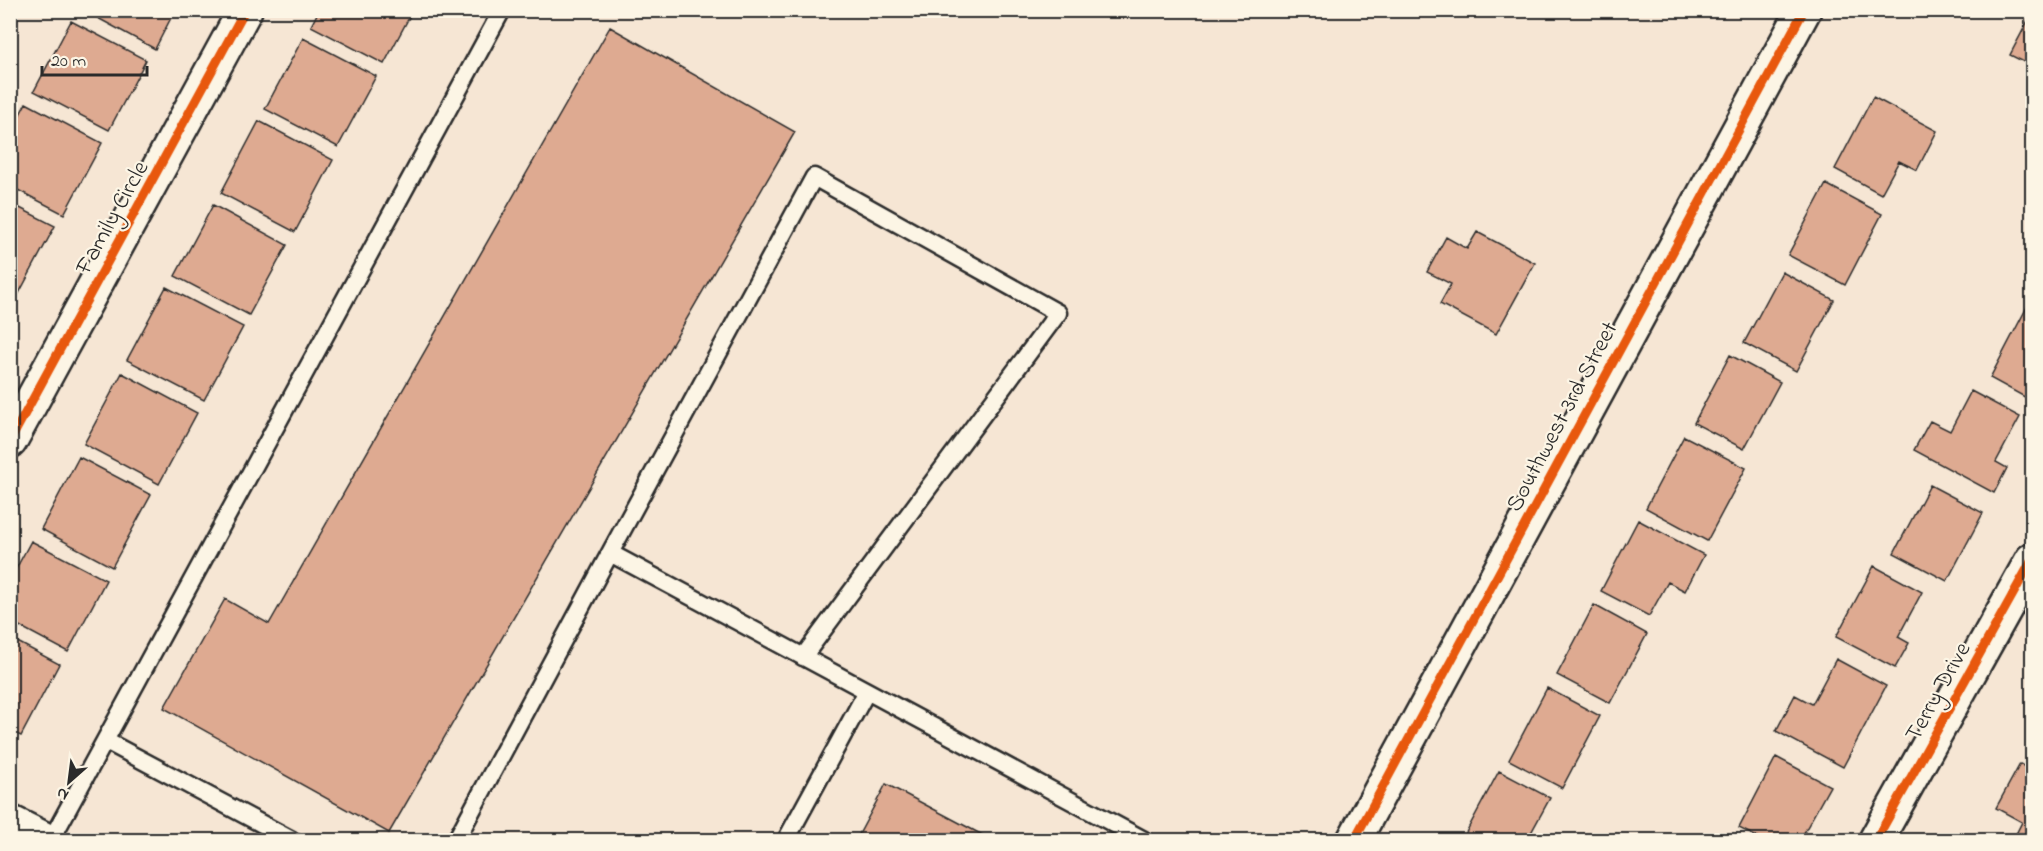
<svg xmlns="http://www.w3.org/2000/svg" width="2043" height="851" font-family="'Indie Flower',sans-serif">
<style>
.building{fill:#deaa91;stroke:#2b2b2b;stroke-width:1.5}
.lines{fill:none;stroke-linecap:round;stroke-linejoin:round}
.lane-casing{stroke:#2b2b2b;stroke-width:21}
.street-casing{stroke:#2b2b2b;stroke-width:38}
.secondary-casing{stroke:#2b2b2b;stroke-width:38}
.lane{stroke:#fcf5e5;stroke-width:16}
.street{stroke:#fcf5e5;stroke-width:33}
.secondary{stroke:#fcf5e5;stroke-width:33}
.cycleway-casing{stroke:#fcf5e5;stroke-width:13}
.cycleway{stroke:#e8590c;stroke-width:9}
.labels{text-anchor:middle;stroke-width:4.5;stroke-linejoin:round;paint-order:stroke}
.street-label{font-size:24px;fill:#2b2b2b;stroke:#fcf5e5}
</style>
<rect width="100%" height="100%" fill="#f6e6d4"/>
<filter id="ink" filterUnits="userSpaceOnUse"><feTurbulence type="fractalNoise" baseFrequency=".0167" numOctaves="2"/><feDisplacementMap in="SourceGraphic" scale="12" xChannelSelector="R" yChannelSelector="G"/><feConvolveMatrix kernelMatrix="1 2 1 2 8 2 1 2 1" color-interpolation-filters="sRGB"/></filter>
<g filter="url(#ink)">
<path class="building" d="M 83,10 L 175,10 L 155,49 Z
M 319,10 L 413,10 L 384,64 L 311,26 Z
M 2032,13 L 2032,66 L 2010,55 Z
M 71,21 L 146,60 L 109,130 L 34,91 Z
M 610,27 L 795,132 L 389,833 L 164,708 L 225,599 L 269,624 Z
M 303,38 L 376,76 L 338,147 L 265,109 Z
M 1873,97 L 1937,131 L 1917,170 L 1899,161 L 1881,194 L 1835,169 Z
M 26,103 L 102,143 L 64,214 L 10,186 L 10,133 Z
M 259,121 L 333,160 L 295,232 L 221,193 Z
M 1826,184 L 1882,214 L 1845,285 L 1788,255 Z
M 10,203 L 55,226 L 17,297 L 10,293 Z
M 213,205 L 287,245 L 249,315 L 175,276 Z
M 1477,232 L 1535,263 L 1496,334 L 1440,304 L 1451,284 L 1427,272 L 1446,237 L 1467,249 Z
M 1782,272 L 1834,300 L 1796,371 L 1744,343 Z
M 166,287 L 243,327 L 204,400 L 127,360 Z
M 2027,307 L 2032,310 L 2032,401 L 1990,378 Z
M 1730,355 L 1780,382 L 1744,449 L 1694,423 Z
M 122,373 L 197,413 L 159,484 L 84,444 Z
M 1971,391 L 2020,417 L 1996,462 L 2007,468 L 1994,493 L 1914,450 L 1930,421 L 1950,431 Z
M 1684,436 L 1746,468 L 1707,541 L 1646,508 Z
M 79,457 L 151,495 L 112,567 L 41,529 Z
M 1930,485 L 1983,513 L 1947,581 L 1894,553 Z
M 1638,520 L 1704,555 L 1685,591 L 1668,582 L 1649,616 L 1601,591 Z
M 31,541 L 106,580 L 68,652 L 10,621 L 10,580 Z
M 1874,566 L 1922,592 L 1898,637 L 1909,643 L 1895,668 L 1836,637 Z
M 1594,605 L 1647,634 L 1610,703 L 1557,675 Z
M 10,638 L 59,664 L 21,736 L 10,731 Z
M 1836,659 L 1886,686 L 1843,767 L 1776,731 L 1795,695 L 1812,704 Z
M 1547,688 L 1600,716 L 1562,788 L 1509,760 Z
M 1776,757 L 1830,786 L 1800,840 L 1763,840 L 1739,828 Z
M 2020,764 L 2032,771 L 2032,840 L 2013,840 L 2022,822 L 1996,808 Z
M 1499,771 L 1550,798 L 1527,840 L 1462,840 Z
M 886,784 L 992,840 L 856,840 Z"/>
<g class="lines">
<defs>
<path id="lane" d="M 610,553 L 814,177 L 1058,313 L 803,657
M 106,741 L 292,840
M 51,840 L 502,10
M 456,840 L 610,553 L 867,691
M 786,840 L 867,691 L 1144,840"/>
<path id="street" d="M 10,441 L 245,10
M 1876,840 L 2032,560"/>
<path id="secondary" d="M 10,822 L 46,840
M 1354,840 L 1804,10"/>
</defs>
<use href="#lane" class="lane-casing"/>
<use href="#street" class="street-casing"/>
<use href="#secondary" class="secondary-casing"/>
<use href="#lane" class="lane"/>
<use href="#street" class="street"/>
<use href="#secondary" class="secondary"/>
<defs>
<path id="cycleway" d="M 10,441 L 245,10
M 1354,840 L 1804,10
M 1876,840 L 2032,560"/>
</defs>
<use href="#cycleway" class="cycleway-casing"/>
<use href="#cycleway" class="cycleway"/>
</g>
</g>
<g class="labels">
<g class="street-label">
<text transform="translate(111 217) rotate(-61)" y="8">Family Circle</text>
<text transform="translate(1561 416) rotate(-62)" y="8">Southwest 3rd Street</text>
<text transform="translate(1937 691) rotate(-61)" y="8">Terry Drive</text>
</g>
</g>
<rect width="2043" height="851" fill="none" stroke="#fcf5e5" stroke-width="36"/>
<rect x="18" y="18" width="2007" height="815" fill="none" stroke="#2b2b2b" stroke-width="2" filter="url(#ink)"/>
<g transform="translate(69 782) rotate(208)" stroke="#fcf5e5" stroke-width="4.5" paint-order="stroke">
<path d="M0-4.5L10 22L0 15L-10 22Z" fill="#2b2b2b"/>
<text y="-9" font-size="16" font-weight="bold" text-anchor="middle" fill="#2b2b2b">N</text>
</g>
<path d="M42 66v9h105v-9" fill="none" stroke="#2b2b2b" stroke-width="3"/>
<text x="51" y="66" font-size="18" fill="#2b2b2b" stroke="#fcf5e5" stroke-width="4.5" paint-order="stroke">20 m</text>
</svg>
